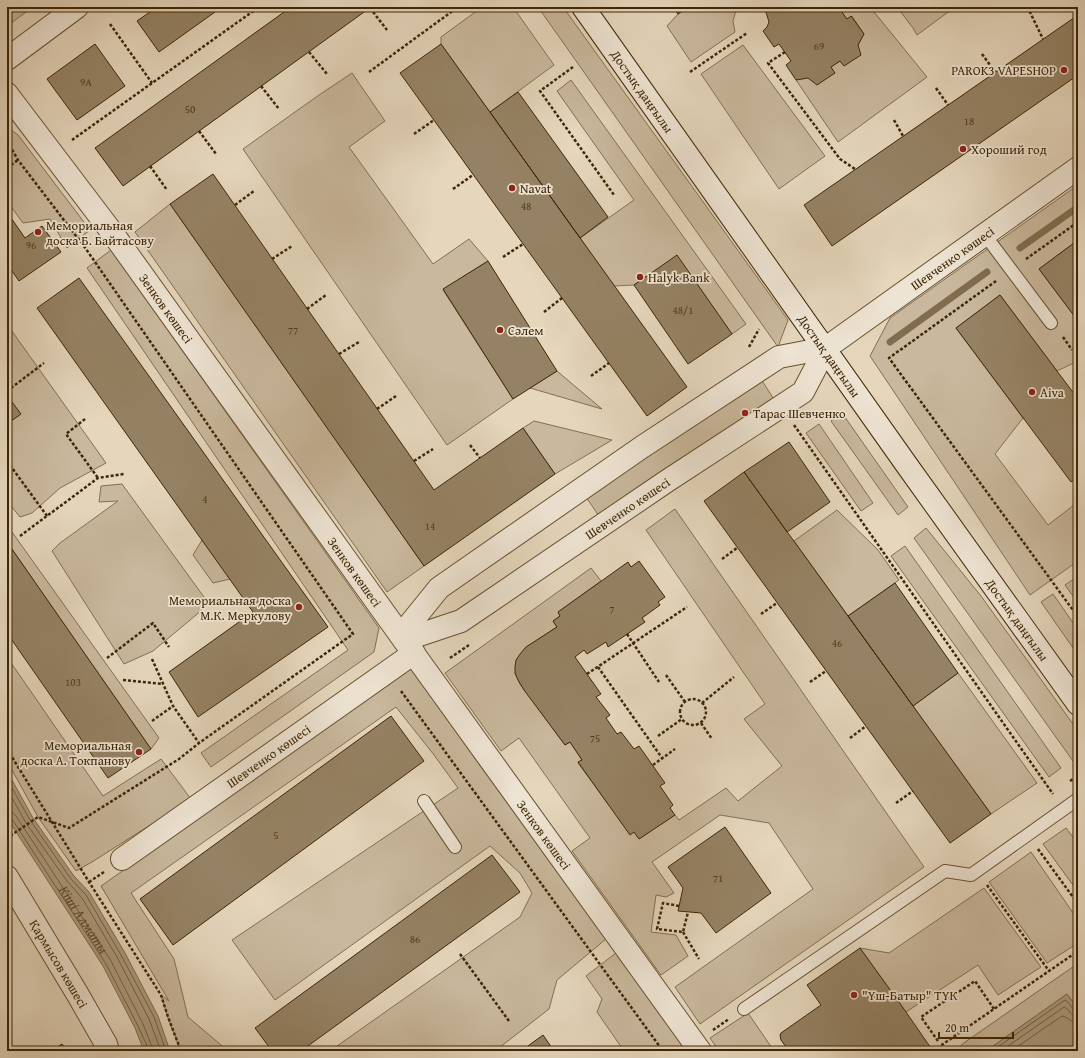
<svg xmlns="http://www.w3.org/2000/svg" width="1085" height="1058" font-family="'Gentium Book Plus',serif">
<style>
.green{fill:#c9b89d;stroke:#846f50}
.water{fill:#ad9a7d;stroke:#816c4d}
.lines{fill:none;stroke-linecap:round;stroke-linejoin:round}
.shore{stroke:#766040;stroke-width:1}
.stream{stroke:#816c4d;stroke-width:7}
.building{fill:#958264;stroke:#3f2604}
.service-casing{stroke:#685232;stroke-width:14}
.minor-casing{stroke:#685232;stroke-width:24}
.tertiary-casing{stroke:#685232;stroke-width:24}
.secondary-casing{stroke:#3f2604;stroke-width:24}
.path{stroke:#3f2604;stroke-width:2.5;stroke-dasharray:3 2;stroke-linecap:butt}
.service{stroke:#eee4d3;stroke-width:12}
.minor{stroke:#eee4d3;stroke-width:22}
.tertiary{stroke:#eee4d3;stroke-width:22}
.secondary{stroke:#eee4d3;stroke-width:22}
.poi-dot{fill:#8f2418;stroke:#eee4d3;stroke-width:1.5}
.labels{text-anchor:middle;stroke-width:3.5;stroke-linejoin:round;paint-order:stroke}
.number-label{font-size:11px;fill:#543d1c}
.poi-label{font-size:13px;fill:#3f2604;stroke:#eee4d3;text-anchor:start}
.street-label{font-size:13px;fill:#3f2604;stroke:#eee4d3}
.water-label{font-size:14px;font-style:italic;fill:#604928;stroke:#eee4d3}
</style>
<rect width="100%" height="100%" fill="#e5d6bc"/>
<filter id="stains"><feTurbulence type="fractalNoise" baseFrequency=".005" numOctaves="4"/><feColorMatrix values="0 0 0 0 .2 0 0 0 0 .09 0 0 0 0 .02 0 0 0 .5 -.17"/></filter>
<radialGradient id="worn" r=".72"><stop offset=".6" stop-color="#630" stop-opacity="0"/><stop offset="1" stop-color="#630" stop-opacity=".3"/></radialGradient>
<path class="green" d="M 7,7 L 33,7 L 7,26 Z
M 482,7 L 513,7 L 554,65 L 490,112 L 441,44 L 441,37 Z
M 538,7 L 563,7 L 788,320 L 778,347 Z
M 688,7 L 737,7 L 733,21 L 735,32 L 691,62 L 667,26 L 678,14 Z
M 838,7 L 870,7 L 927,77 L 838,142 L 796,80 L 831,67 L 840,61 L 858,45 L 864,34 L 852,16 L 847,19 Z
M 897,7 L 955,7 L 917,35 L 913,28 Z
M 743,45 L 825,156 L 779,189 L 701,74 Z
M 352,73 L 385,121 L 349,147 L 433,264 L 469,239 L 488,261 L 443,290 L 513,399 L 447,445 L 243,149 L 319,95 Z
M 571,80 L 746,324 L 732,334 L 677,256 L 634,285 L 614,286 L 580,238 L 634,200 L 557,91 Z
M 7,127 L 18,135 L 90,230 L 67,248 L 50,219 L 23,223 L 12,208 L 7,208 Z
M 1078,185 L 1078,240 L 1039,269 L 1078,321 L 1078,361 L 1057,371 L 1000,295 L 956,328 L 1023,418 L 995,454 L 1048,525 L 1078,502 L 1078,561 L 1030,595 L 870,356 L 890,318 Z
M 170,204 L 424,566 L 387,592 L 135,232 Z
M 111,250 L 379,628 L 374,652 L 211,767 L 201,753 L 348,650 L 87,268 Z
M 9,327 L 106,463 L 60,488 L 32,513 L 20,517 L 7,501 L 7,329 Z
M 557,371 L 602,409 L 530,388 Z
M 761,379 L 775,401 L 601,519 L 586,497 Z
M 842,413 L 908,507 L 898,515 L 831,421 Z
M 534,421 L 612,440 L 555,474 L 523,428 Z
M 819,424 L 873,503 L 861,511 L 806,433 Z
M 122,484 L 204,597 L 202,610 L 153,651 L 124,664 L 52,551 L 60,543 L 118,501 L 99,502 L 101,486 Z
M 675,509 L 924,867 L 700,1024 L 675,987 L 813,889 L 769,823 L 720,815 L 652,862 L 674,893 L 666,897 L 656,895 L 651,932 L 676,935 L 688,956 L 661,975 L 572,851 L 590,838 L 519,738 L 501,751 L 445,673 L 591,568 L 601,581 L 558,612 L 560,616 L 553,621 L 557,627 L 526,647 L 515,673 L 520,684 L 565,745 L 570,742 L 582,760 L 578,763 L 630,834 L 634,832 L 639,839 L 675,815 L 679,820 L 726,788 L 738,801 L 782,766 L 744,719 L 765,704 L 646,530 Z
M 837,510 L 878,550 L 899,580 L 848,616 L 794,541 Z
M 7,525 L 159,738 L 151,749 L 7,542 Z
M 926,528 L 981,596 L 1078,731 L 1078,768 L 914,538 Z
M 202,540 L 230,579 L 213,583 L 193,555 Z
M 905,546 L 1061,768 L 1049,777 L 891,556 Z
M 1078,576 L 1078,603 L 1065,585 Z
M 1053,594 L 1078,630 L 1078,655 L 1041,602 Z
M 7,657 L 103,796 L 161,759 L 191,799 L 92,862 L 76,871 L 38,817 L 7,761 Z
M 411,669 L 484,771 L 606,939 L 557,980 L 549,1009 L 495,1051 L 330,1051 L 520,917 L 532,893 L 520,873 L 490,846 L 275,1000 L 232,940 L 458,788 L 434,755 L 396,707 L 131,893 L 174,959 L 188,1017 L 228,1051 L 181,1051 L 168,1018 L 161,995 L 169,1001 L 101,886 Z
M 958,673 L 1037,783 L 991,814 L 913,706 Z
M 1066,828 L 1078,844 L 1078,892 L 1043,844 Z
M 1031,852 L 1078,920 L 1078,943 L 1047,963 L 989,882 Z
M 984,888 L 1041,967 L 998,995 L 978,965 L 906,1012 L 860,948 L 889,953 Z
M 616,953 L 687,1051 L 624,1051 L 597,1012 L 602,999 L 586,976 Z
M 1077,964 L 1078,966 L 1078,1009 L 1067,994 L 986,1051 L 966,1051 L 961,1045 Z
M 748,1013 L 774,1051 L 719,1051 L 710,1038 Z"/>
<path class="water" d="M 7,771 L 33,818 L 74,876 L 89,892 L 125,953 L 158,1016 L 170,1051 L 144,1051 L 135,1028 L 103,966 L 7,818 Z
M 1067,994 L 1078,1009 L 1078,1042 L 1064,1051 L 986,1051 Z"/>
<g class="lines">
<g class="shore">
<path d="M 7,779 L 30,820 L 71,879 L 86,895 L 121,955 L 154,1017 L 166,1051"/>
<path d="M 7,789 L 26,823 L 67,881 L 82,898 L 117,957 L 149,1019 L 161,1051"/>
<path id="s1" d="M 7,812 L 13,813 L 16,816 L 111,961 L 143,1024 L 152,1047 L 153,1051"/>
<path d="M 7,817 L 10,817 L 12,819 L 106,964 L 138,1026 L 148,1048 L 148,1051"/>
<path d="M 992,1051 L 1065,1000 L 1067,1001 L 1074,1010 L 1078,1011"/>
<path d="M 1001,1051 L 1064,1007 C 1070,1009 1069,1016 1078,1016"/>
<path d="M 1011,1051 L 1062,1016 C 1068,1017 1069,1022 1078,1022"/>
</g>
<path class="stream" d="M 1020,248 L 1078,207
M 890,342 L 987,272"/>
</g>
<path class="building" d="M 157,7 L 222,7 L 159,52 L 137,21 Z
M 291,7 L 371,7 L 123,186 L 95,148 Z
M 673,7 L 688,7 L 678,14 Z
M 768,7 L 838,7 L 847,19 L 851,16 L 864,34 L 858,45 L 861,55 L 844,66 L 840,61 L 831,67 L 835,73 L 817,85 L 808,78 L 796,80 L 786,65 L 791,61 L 779,44 L 774,47 L 763,31 L 767,27 L 769,22 L 765,9 Z
M 1078,15 L 1078,75 L 832,246 L 804,205 Z
M 95,44 L 125,86 L 77,120 L 47,79 Z
M 441,44 L 687,387 L 647,416 L 400,73 Z
M 518,92 L 608,217 L 580,238 L 490,112 Z
M 213,174 L 434,490 L 523,428 L 555,474 L 424,566 L 170,204 Z
M 9,215 L 25,238 L 42,226 L 61,252 L 19,281 L 7,264 L 7,216 Z
M 1078,240 L 1078,321 L 1039,269 Z
M 677,255 L 732,334 L 688,364 L 634,285 Z
M 488,261 L 557,371 L 513,399 L 443,289 Z
M 79,278 L 328,627 L 198,717 L 169,672 L 253,612 L 37,308 Z
M 1000,295 L 1078,399 L 1078,477 L 1071,482 L 956,328 Z
M 9,398 L 21,414 L 7,424 L 7,400 Z
M 789,442 L 830,502 L 787,532 L 744,472 Z
M 744,472 L 991,814 L 950,843 L 704,501 Z
M 7,542 L 151,749 L 108,778 L 7,633 Z
M 639,561 L 665,597 L 658,602 L 660,605 L 642,618 L 645,622 L 608,647 L 606,642 L 587,654 L 584,650 L 575,657 L 601,694 L 596,697 L 610,715 L 606,718 L 617,734 L 621,732 L 634,749 L 639,746 L 665,783 L 660,786 L 673,805 L 670,808 L 675,815 L 639,839 L 634,832 L 630,835 L 578,762 L 582,760 L 570,742 L 565,745 L 524,690 L 518,680 L 515,673 L 515,667 L 516,660 L 520,654 L 526,647 L 557,627 L 553,621 L 560,616 L 558,612 L 628,562 L 631,567 Z
M 895,583 L 958,673 L 913,706 L 848,616 Z
M 391,716 L 424,761 L 173,945 L 140,899 Z
M 725,827 L 771,893 L 716,933 L 701,913 L 678,911 L 683,888 L 668,867 Z
M 492,855 L 520,892 L 301,1051 L 272,1051 L 255,1028 Z
M 860,948 L 906,1012 L 933,1051 L 789,1051 L 781,1040 L 780,1035 L 781,1033 L 821,1005 L 807,985 Z
M 543,1035 L 554,1051 L 521,1051 Z
M 62,1044 L 67,1051 L 51,1051 Z"/>
<g class="lines">
<defs>
<path id="service" d="M 985,235 L 1051,323
M 424,801 L 455,847
M 744,1009 L 945,871 L 971,875 L 1078,799"/>
<g id="minor">
<path id="s2" d="M 7,94 L 111,231 L 383,611 L 700,1051"/>
<path d="M 401,635 L 439,588 L 642,447 L 779,357 L 826,348"/>
<path id="s3" d="M 404,640 L 461,621 L 667,481 L 803,392 L 826,348"/>
<path id="s4" d="M 122,859 L 414,653"/>
</g>
<g id="tertiary">
<path d="M 7,59 L 77,7"/>
<path id="s5" d="M 826,348 L 1078,168"/>
<path id="s6" d="M 7,877 L 78,995 L 106,1044 L 108,1051"/>
</g>
<g id="secondary">
<path id="s7" d="M 583,7 L 906,464 L 1078,704"/>
</g>
</defs>
<use href="#service" class="service-casing"/>
<use href="#minor" class="minor-casing"/>
<use href="#tertiary" class="tertiary-casing"/>
<use href="#secondary" class="secondary-casing"/>
<path class="path" d="M 1029,7 L 1028,8 L 1043,39
M 370,8 L 387,30
M 110,24 L 152,83
M 309,52 L 327,74
M 785,52 L 768,63 L 840,159 L 855,169
M 982,54 L 995,72
M 573,67 L 540,91 L 614,195
M 369,72 L 458,7
M 690,72 L 747,33
M 261,86 L 279,109
M 936,88 L 948,105
M 894,120 L 903,136
M 199,131 L 216,154
M 414,134 L 434,120
M 72,140 L 259,7
M 7,141 L 18,160 L 86,249 L 353,634 L 199,743 L 179,759 L 69,828 L 38,817 L 7,838
M 150,166 L 167,190
M 7,168 L 18,160
M 453,189 L 473,175
M 235,205 L 254,191
M 503,257 L 523,244
M 272,259 L 292,246
M 1026,259 L 1078,222
M 996,281 L 889,358 L 1078,617
M 307,309 L 326,295
M 544,312 L 562,298
M 1063,337 L 1072,350
M 749,347 L 759,329
M 339,354 L 359,342
M 591,376 L 609,363
M 7,384 L 10,388
M 7,391 L 44,363
M 377,409 L 396,396
M 85,419 L 66,434 L 98,478
M 794,425 L 1053,794
M 470,445 L 480,458
M 7,461 L 47,516
M 414,461 L 433,449
M 20,536 L 98,478 L 124,474
M 722,559 L 737,548
M 761,614 L 777,603
M 627,634 L 659,682
M 107,658 L 153,623 L 169,647
M 450,658 L 469,645
M 152,659 L 173,706 L 199,743
M 598,667 L 662,758
M 587,674 L 687,607
M 666,675 L 685,702
M 123,680 L 163,684
M 810,682 L 826,671
M 401,691 L 663,1051
M680 712a13 13 0 1 1 26 0a13 13 0 1 1-26 0Z
M 702,703 L 734,677
M 152,721 L 173,706
M 701,723 L 712,739
M 658,736 L 682,719
M 850,738 L 866,726
M 7,749 L 89,882 L 161,995 L 168,1017 L 181,1051
M 653,765 L 675,749
M 1070,781 L 1076,777
M 896,803 L 913,791
M 1038,849 L 1078,904
M 89,882 L 104,872
M 987,885 L 1049,971
M 679,906 L 663,903 L 657,929 L 683,932 L 688,912
M 683,932 L 699,959
M 460,954 L 509,1021
M 713,1030 L 729,1019
M 938,1041 L 921,1017 L 975,981 L 994,1009
M 472,1047 L 475,1051
M 933,1051 L 1078,951"/>
<use href="#service" class="service"/>
<use href="#minor" class="minor"/>
<use href="#tertiary" class="tertiary"/>
<use href="#secondary" class="secondary"/>
</g>
<g class="poi-dot">
<circle cx="1064" cy="70" r="4"/>
<circle cx="963" cy="149" r="4"/>
<circle cx="512" cy="188" r="4"/>
<circle cx="38" cy="232" r="4"/>
<circle cx="640" cy="277" r="4"/>
<circle cx="500" cy="330" r="4"/>
<circle cx="1032" cy="392" r="4"/>
<circle cx="745" cy="413" r="4"/>
<circle cx="299" cy="607" r="4"/>
<circle cx="139" cy="752" r="4"/>
<circle cx="854" cy="995" r="4"/>
</g>
<g class="labels">
<g class="number-label">
<text x="819" y="50">69</text>
<text x="86" y="86">9А</text>
<text x="190" y="113">50</text>
<text x="969" y="125">18</text>
<text x="526" y="210">48</text>
<text x="31" y="249">96</text>
<text x="683" y="314">48/1</text>
<text x="293" y="334">77</text>
<text x="205" y="503">4</text>
<text x="430" y="530">14</text>
<text x="612" y="613">7</text>
<text x="837" y="647">46</text>
<text x="73" y="686">103</text>
<text x="595" y="742">75</text>
<text x="276" y="839">5</text>
<text x="718" y="882">71</text>
<text x="415" y="943">86</text>
</g>
<g class="poi-label">
<text x="1056" y="75" text-anchor="end">PAROK3 VAPESHOP</text>
<text x="971" y="154">Хороший год</text>
<text x="520" y="193">Navat</text>
<text x="46" y="230">Мемориальная<tspan x="46" dy="15">доска Б. Байтасову</tspan></text>
<text x="648" y="282">Halyk Bank</text>
<text x="508" y="335">Сәлем</text>
<text x="1040" y="397">Aiva</text>
<text x="753" y="418">Тарас Шевченко</text>
<text x="291" y="605" text-anchor="end">Мемориальная доска<tspan x="291" dy="15">М.К. Меркулову</tspan></text>
<text x="131" y="750" text-anchor="end">Мемориальная<tspan x="131" dy="15">доска А. Токпанову</tspan></text>
<text x="862" y="1000">"Үш-Батыр" ТҮК</text>
</g>
<g class="street-label">
<text dy="5" stroke="none"><textPath href="#s7" startOffset="103">Достық даңғылы</textPath></text>
<text dy="5" stroke="none"><textPath href="#s5" startOffset="155">Шевченко көшесі</textPath></text>
<text dy="5" stroke="none"><textPath href="#s2" startOffset="267">Зенков көшесі</textPath></text>
<text dy="5" stroke="none"><textPath href="#s7" startOffset="427">Достық даңғылы</textPath></text>
<text dy="5" stroke="none"><textPath href="#s3" startOffset="261">Шевченко көшесі</textPath></text>
<text dy="5" stroke="none"><textPath href="#s2" startOffset="591">Зенков көшесі</textPath></text>
<text dy="5" stroke="none"><textPath href="#s7" startOffset="751">Достық даңғылы</textPath></text>
<text dy="5" stroke="none"><textPath href="#s4" startOffset="179">Шевченко көшесі</textPath></text>
<text dy="5" stroke="none"><textPath href="#s2" startOffset="915">Зенков көшесі</textPath></text>
<text dy="5" stroke="none"><textPath href="#s6" startOffset="101">Қармысов көшесі</textPath></text>
</g>
<g class="water-label">
<text dy="5" stroke="none"><textPath href="#s1" startOffset="134">Кіші Алматы</textPath></text>
</g>
</g>
<rect width="1085" height="1058" fill="none" stroke="#e5d6bc" stroke-width="24"/>
<rect x="8" y="8" width="1069" height="1042" fill="none" stroke="#3f2604" stroke-width="2"/>
<rect x="12" y="12" width="1061" height="1034" fill="none" stroke="#3f2604"/>
<path d="M939 1032v6h74v-6" fill="none" stroke="#3f2604" stroke-width="2"/>
<text x="945" y="1032" font-size="12" fill="#3f2604" stroke="#eee4d3" stroke-width="3" paint-order="stroke">20 m</text>
<rect width="100%" height="100%" filter="url(#stains)"/>
<rect width="100%" height="100%" fill="url(#worn)"/>
</svg>
